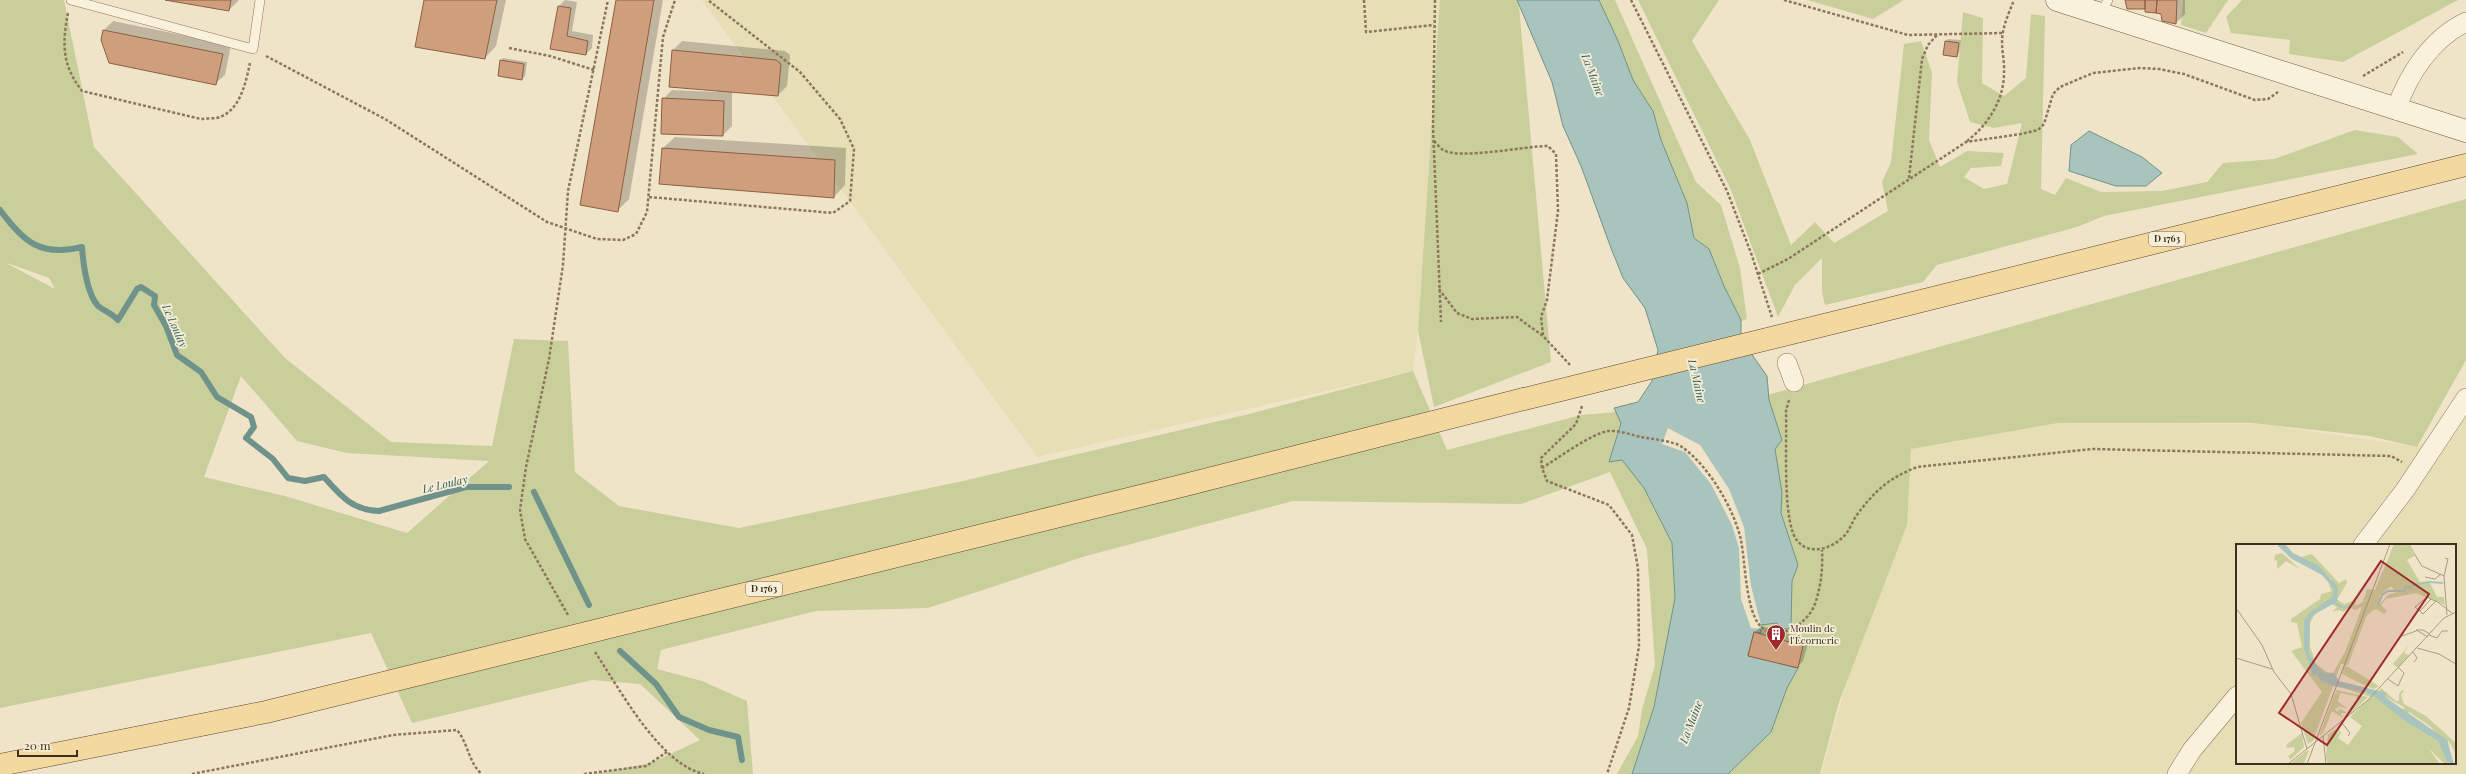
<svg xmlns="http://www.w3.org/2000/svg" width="2466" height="774" font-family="'Playfair Display',serif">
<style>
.farmland{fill:#e6deb5;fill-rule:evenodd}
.green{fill:#c9cf9b;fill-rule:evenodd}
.water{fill:#a9c4bc;stroke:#6f938a}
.pier{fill:#f0e4c8}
.shadow{fill:#0003}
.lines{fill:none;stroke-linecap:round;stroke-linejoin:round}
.stream{stroke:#6f938a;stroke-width:6}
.building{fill:#cf9f7d;stroke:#8d5f41}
.lane-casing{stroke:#8d765c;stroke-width:10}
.street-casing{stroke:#8d765c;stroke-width:20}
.secondary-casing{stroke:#6f573f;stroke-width:23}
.primary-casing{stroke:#5b4430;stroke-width:23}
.path{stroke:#8d765c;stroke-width:2.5;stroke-dasharray:3 2;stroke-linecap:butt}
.lane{stroke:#faf1dc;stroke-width:9}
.street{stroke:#faf1dc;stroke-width:19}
.secondary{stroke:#faf1dc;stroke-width:22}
.primary{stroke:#f3d9a0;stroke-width:22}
.primary-bridge-casing{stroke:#5b4430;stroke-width:23;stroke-linecap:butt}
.primary-bridge{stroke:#f3d9a0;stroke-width:22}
.labels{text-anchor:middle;stroke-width:3.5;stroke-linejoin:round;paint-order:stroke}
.shield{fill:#f7eed8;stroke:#756857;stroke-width:1}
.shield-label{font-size:9px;font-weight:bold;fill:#3d2e20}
.poi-label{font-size:10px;fill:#3d2e20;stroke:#f7eed8;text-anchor:start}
.water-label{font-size:11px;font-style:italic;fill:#2f5d5a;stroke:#f7eed8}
.inset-river{fill:none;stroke:#a9c4bc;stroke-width:2}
.inset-road{fill:none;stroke:#a89b85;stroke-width:1}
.view{fill:#9e2a2b;fill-opacity:0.15;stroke:#9e2a2b;stroke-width:2}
.inset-edge{fill:none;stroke:#3d2e20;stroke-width:2}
</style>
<rect width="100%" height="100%" fill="#f0e4c8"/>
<path class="farmland" d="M 702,0 L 1440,0 L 1418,331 L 1413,371 L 1037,457 Z
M 2466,409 L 2466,774 L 1821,774 L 1911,449 L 2058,423 L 2262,424 L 2417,447 ZM 2237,545 L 2455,545 L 2455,763 L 2237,763 Z"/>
<path class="green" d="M 0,0 L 64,0 L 94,147 L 285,358 L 391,442 L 492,446 L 514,339 L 568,341 L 575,472 L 619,506 L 739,528 L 963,481 L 1249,414 L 1413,371 L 1447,450 L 1581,415 L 1746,401 L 2466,199 L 2466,360 L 2417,447 L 2369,436 L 2252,423 L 2058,423 L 1911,449 L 1907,525 L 1839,702 L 1820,774 L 1617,774 L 1638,736 L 1642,709 L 1655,665 L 1647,549 L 1610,472 L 1521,504 L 1293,501 L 1086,556 L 928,608 L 816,611 L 661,650 L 657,669 L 702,681 L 747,701 L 753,774 L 594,774 L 651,763 L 700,740 L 640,684 L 592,680 L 412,723 L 371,633 L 0,708 ZM 7,263 L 49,278 L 55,289 L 8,264 ZM 241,376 L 297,441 L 347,453 L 489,461 L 407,533 L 285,496 L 204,477 Z
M 1440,0 L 1517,0 L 1519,6 L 1551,362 L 1434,407 L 1418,331 Z
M 1588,0 L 1615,0 L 1696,182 L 1721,205 L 1740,268 L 1747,319 L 1730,326 Z
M 1638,0 L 1719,0 L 1692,41 L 1750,140 L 1791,245 L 1815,222 L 1834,243 L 1888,211 L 1882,182 L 1891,162 L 1904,44 L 1921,41 L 1932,72 L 1929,140 L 1940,167 L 1967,151 L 2004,153 L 2001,166 L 1971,168 L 1964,177 L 1984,189 L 2007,184 L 2022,123 L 1994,128 L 1970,122 L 1957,82 L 1963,12 L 1983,18 L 1982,83 L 2004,96 L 2026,78 L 2031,14 L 2045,16 L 2041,189 L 2055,195 L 2066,178 L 2101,192 L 2162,191 L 2207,182 L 2223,163 L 2274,159 L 2355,130 L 2398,137 L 2418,154 L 2104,216 L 2077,227 L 1937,265 L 1923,282 L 1825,305 L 1822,292 L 1822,258 L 1795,285 L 1778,317 L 1731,190 Z
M 1807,0 L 1904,0 L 1873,19 Z
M 2183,0 L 2228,0 L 2206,33 L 2181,25 Z
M 2242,0 L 2458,0 L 2343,62 L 2289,54 L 2290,40 L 2231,33 L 2226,17 Z"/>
<path class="water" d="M 1517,0 L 1599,0 L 1618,41 L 1633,80 L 1653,111 L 1661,140 L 1687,203 L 1694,238 L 1709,249 L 1724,286 L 1741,320 L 1741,339 L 1767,376 L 1769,400 L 1782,440 L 1775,449 L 1782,493 L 1781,513 L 1798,565 L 1792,581 L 1791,626 L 1788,629 L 1781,629 L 1777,623 L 1761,625 L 1761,633 L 1754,632 L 1748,655 L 1798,668 L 1787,688 L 1771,732 L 1728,774 L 1632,774 L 1654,707 L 1675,598 L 1672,543 L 1644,488 L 1622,460 L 1609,462 L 1621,423 L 1614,408 L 1638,402 L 1652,381 L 1658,350 L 1645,308 L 1623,278 L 1611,248 L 1581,166 L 1563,126 L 1552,82 Z
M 2089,131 L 2142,157 L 2162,173 L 2146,186 L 2116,186 L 2069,171 L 2071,145 Z"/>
<path class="pier" d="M 1668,428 L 1700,445 L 1729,489 L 1744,527 L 1751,586 L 1762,629 L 1751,628 L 1741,599 L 1739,548 L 1732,525 L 1711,484 L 1685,452 L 1662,444 Z"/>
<path class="shadow" d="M 171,0 L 239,0 L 229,10 Z
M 425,0 L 506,0 L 496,46 L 485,58 Z
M 565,0 L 577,2 L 572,31 L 593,35 L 592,48 L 586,54 L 551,48 L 559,6 Z
M 617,0 L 663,0 L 629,199 L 617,211 Z
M 2127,0 L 2185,0 L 2185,14 L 2176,23 L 2162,13 Z
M 113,21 L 231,45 L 225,75 L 216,83 L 102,40 L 104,30 Z
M 1948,39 L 1961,40 L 1959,53 L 1956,56 L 1946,41 Z
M 682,41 L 785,51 L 790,55 L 787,86 L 778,95 L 732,91 L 732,126 L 723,135 L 662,133 L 663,99 L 672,90 L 718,92 L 673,50 Z
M 503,58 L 527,62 L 525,76 L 522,79 L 501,61 Z
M 675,137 L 846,148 L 845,185 L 834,197 L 663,148 Z
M 1761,626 L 1809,640 L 1803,661 L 1797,667 L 1750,655 L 1755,632 Z"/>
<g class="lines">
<path class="stream" d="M 0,210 C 24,242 40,257 82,247 C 83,263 87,294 98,306 C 104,311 112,313 118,320 L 137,289 L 141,287 L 155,296 L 154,305 L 166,326 L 177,355 L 201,372 L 217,397 L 251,417 L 254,427 L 246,438 L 273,459 L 288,478 L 305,481 L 324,477 C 341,496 352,510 379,511 L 466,487 L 509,487
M 534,492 L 589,605
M 620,651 L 656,684 L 679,717 L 709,730 L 738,737 L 742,760"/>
</g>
<path class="building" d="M 165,0 L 231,0 L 229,11 Z
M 424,0 L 497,0 L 485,59 L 415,47 Z
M 616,0 L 654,0 L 618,212 L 580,205 Z
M 2125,0 L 2145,0 L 2145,9 L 2127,9 Z
M 2145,0 L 2157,0 L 2156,13 L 2145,12 Z
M 2157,0 L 2177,0 L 2176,24 L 2162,21 L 2161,14 L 2156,13 Z
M 558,6 L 571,8 L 567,36 L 588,41 L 586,55 L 550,49 Z
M 103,30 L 223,54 L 216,85 L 109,63 L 101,40 Z
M 1945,41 L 1959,43 L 1957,57 L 1943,55 Z
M 672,50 L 776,60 L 781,64 L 778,96 L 669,87 Z
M 500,60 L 524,64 L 522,80 L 498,76 Z
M 662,98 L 724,101 L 723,136 L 661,134 Z
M 662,148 L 835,160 L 834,198 L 659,184 Z
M 1754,632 L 1803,646 L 1798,668 L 1748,656 Z"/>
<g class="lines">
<defs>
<path id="lane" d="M 71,0 L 253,49 L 260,0
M 2100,14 L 2108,0"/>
<path id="street" d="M 2396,110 C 2408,74 2432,38 2466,22
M 1787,363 L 1794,382
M 2363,545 L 2405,490 L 2466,398
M 2177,774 L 2192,750 L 2237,696"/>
<path id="secondary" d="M 2057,0 L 2466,131"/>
<path id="primary" d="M 1869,314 L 2466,165
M 0,765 L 266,712 L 1181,486 L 1524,399"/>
</defs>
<use href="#lane" class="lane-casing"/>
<use href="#street" class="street-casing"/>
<use href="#secondary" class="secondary-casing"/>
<use href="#primary" class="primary-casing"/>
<path class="path" d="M 1364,0 L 1366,32 L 1434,25
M 1435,0 L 1433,127 L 1441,322
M 1631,0 L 1727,191 L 1751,253 L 1772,317
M 1784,0 L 1908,35 L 2002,33
M 68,13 C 62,44 62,65 82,91 L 201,119 C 207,118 215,119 220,117 C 241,109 246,81 250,63
M 509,48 L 550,56 L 594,70
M 266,56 L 385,119 L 547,222 L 597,239 L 623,240 L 636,234 L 647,212 L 663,37 L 675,0
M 2363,76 L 2403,52
M 1434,141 C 1437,144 1440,148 1443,150 C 1460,160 1525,146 1548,146 L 1556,154 L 1558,211 L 1547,300 L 1541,317 L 1543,335
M 1967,141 C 1988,125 2004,100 2004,73 C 2005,60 2000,45 2003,32 C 2005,21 2010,10 2014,0
M 1909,178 L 1922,59 L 1928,45 L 1937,35
M 649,197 L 833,213 L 850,201 L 854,149 L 840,119 L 800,72 L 708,0
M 1758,274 L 1788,259 L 1966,142 L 2021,134 L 2038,130 L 2044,124 L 2053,94 L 2060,87 L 2093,73 L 2140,68 L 2159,69 L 2184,74 L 2255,100 L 2268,99 L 2278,92
M 1439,289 L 1457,313 L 1472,319 L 1517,317 L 1543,336 L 1571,366
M 1789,400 L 1786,411 C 1787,443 1783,505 1793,533 C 1802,557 1829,551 1843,537 C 1849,532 1852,522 1856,516 C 1875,491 1887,479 1917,467 L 2093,449 L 2391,456 L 2402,462
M 1582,406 L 1576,424 L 1541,458 L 1542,468 L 1547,481 L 1609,505 L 1632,535 L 1638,568 L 1639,646 L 1629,708 L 1607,774
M 1542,468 C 1558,458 1591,434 1608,431 C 1618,430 1632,435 1641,437 C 1651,439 1675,441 1682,447 C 1709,466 1734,509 1741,540 C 1745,562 1746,606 1758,623 C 1774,646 1808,624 1815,604 C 1821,586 1823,568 1822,550
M 568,615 L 525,539 L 520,510 L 526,467 L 549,359 L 563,265 L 568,191 L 608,0
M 595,652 C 620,689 659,764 704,774
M 192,774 L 393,735 L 457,730 C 468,743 469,764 482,774
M 584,774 L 646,766 L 667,752"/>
<use href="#lane" class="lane"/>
<use href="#street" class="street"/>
<use href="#secondary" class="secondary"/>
<use href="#primary" class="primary"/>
<defs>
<path id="primary-bridge" d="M 1524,399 L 1869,314"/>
</defs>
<use href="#primary-bridge" class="primary-bridge-casing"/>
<use href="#primary-bridge" class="primary-bridge"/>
</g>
<defs>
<symbol id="building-pin" viewBox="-11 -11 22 30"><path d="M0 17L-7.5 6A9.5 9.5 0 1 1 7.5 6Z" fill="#9e2a2b" stroke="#f7eed8"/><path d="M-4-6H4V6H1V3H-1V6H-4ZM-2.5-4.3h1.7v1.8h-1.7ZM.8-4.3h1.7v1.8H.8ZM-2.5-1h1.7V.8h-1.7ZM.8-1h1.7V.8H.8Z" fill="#fff"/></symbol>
</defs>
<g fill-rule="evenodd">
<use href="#building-pin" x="1765" y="623" width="22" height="30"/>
</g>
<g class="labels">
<g class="shield">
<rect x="2149" y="232" width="36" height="14" rx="3"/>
<rect x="746" y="582" width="36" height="14" rx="3"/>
</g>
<g class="shield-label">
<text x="2167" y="242">D 1763</text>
<text x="764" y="592">D 1763</text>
</g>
<g class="poi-label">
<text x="1790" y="632">Moulin de<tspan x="1790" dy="12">l'Écornerie</tspan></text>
</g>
<g class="water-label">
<text transform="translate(1593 75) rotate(69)" y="4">La Maine</text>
<text transform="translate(175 326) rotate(66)" y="4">Le Loulay</text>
<text transform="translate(1697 381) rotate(77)" y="4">La Maine</text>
<text transform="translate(445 484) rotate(-13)" y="4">Le Loulay</text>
<text transform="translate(1691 722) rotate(-69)" y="4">La Maine</text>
</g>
</g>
<g transform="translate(2236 544)">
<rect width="220" height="220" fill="#f0e4c8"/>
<path d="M 158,0 L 174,0 L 180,11 L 171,16 L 184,38 L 193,37 L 201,53 L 208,53 L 209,61 L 180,49 L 150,55 L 145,61 L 151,67 L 148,70 L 140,65 L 136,67 L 130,73 L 112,121 L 109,121 L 143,142 L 138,145 L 130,142 L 106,130 L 108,120 L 105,120 L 77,197 L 72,200 L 65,179 L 86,148 L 55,107 L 66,103 L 61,79 L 55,78 L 55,75 L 84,55 L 85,50 L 96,47 L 93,41 L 96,35 L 65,13 L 76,10 L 103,39 L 110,35 L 111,39 L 100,57 L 102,56 L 108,60 L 116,57 L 122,50 L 119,62 L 127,58 L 131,45 L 139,46 ZM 155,42 L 160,49 L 153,50 L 144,60 L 143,52 ZM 96,60 L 101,63 L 96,68 L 103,66 L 108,68 L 113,63 L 119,66 L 126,63 L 109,108 L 97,129 L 91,128 L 80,120 L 74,102 L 74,80 L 78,71 ZM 46,9 L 64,25 L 50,17 L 41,25 L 41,16 L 38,17 L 39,11 ZM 174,100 L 168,109 L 173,111 L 162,124 L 157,120 ZM 101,142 L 128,147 L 145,156 L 170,178 L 202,197 L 212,220 L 209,220 L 192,204 L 204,220 L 92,220 L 90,213 L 92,191 L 99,185 L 103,190 L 101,182 L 105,189 L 102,194 L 112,201 L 126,182 L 114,173 L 135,153 ZM 145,144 L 160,157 L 163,157 L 163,150 L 166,146 L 168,147 L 165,151 L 168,160 L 190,172 L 220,199 L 220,210 L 212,196 L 213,205 L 195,183 L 173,168 L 171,171 L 167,167 L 168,163 L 142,149 ZM 100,146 L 132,153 L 114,170 L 114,164 L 122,157 L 120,152 L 104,149 L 102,157 L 111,165 L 103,162 L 101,166 L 101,163 L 99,165 L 101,168 L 104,165 L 111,169 L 104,169 L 107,174 L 96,167 L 87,189 L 83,192 L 99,149 L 101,150 ZM 66,189 L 68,203 L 54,216 L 52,212 L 59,207 L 58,203 L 51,204 L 50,201 ZM 73,206 L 68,220 L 54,220 L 70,207 Z" fill="#c9cf9b" fill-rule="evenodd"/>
<path d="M 40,0 L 49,0 L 57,9 L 83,22 L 102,43 L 101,58 L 80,69 L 74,75 L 73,109 L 81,122 L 90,130 L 98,129 L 103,137 L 151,149 L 149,152 L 152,155 L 211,196 L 218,220 L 211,218 L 202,197 L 170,178 L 139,153 L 129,148 L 97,142 L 84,136 L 80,130 L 77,132 L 68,104 L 68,77 L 73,69 L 96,53 L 98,45 L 86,31 L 56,15 Z" fill="#a9c4bc"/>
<path class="inset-river" d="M 96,58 L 108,64 L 114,62M 142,61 L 146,51 L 152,47 L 168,47 L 170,43 L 174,44 L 177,41 L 194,38 L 207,39"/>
<path class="inset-road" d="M 179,11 L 186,22 L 208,32M 209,14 L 212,15 L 208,32 L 211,71M 189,33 L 199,35 L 205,30M 200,57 L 187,70 L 179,63 L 191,53 L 197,56 L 200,57 L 203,59 L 216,69M 0,64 L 26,101 L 38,128 L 55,150 L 71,205M 184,67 L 195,55M 193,91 L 201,94 L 206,87 L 212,87M 166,92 L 180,87M 192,93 L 180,86 L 187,86 L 194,90M 181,104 L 203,110 L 220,120M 177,108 L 181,114 L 178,118M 0,114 L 36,125M 152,135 L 162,142 L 168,129 L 163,124M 105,178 L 114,189 L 112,192M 87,192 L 90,220M 52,220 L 132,156 L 208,74 L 220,68M 71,220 L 154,0"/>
<path class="view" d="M 145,17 L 193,50 L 91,201 L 43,169 Z"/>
<rect width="220" height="220" class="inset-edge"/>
</g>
<path d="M18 750v6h59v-6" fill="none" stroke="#3d2e20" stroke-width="2"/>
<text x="24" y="750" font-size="12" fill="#3d2e20" stroke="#f7eed8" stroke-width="3" paint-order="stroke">20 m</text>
</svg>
